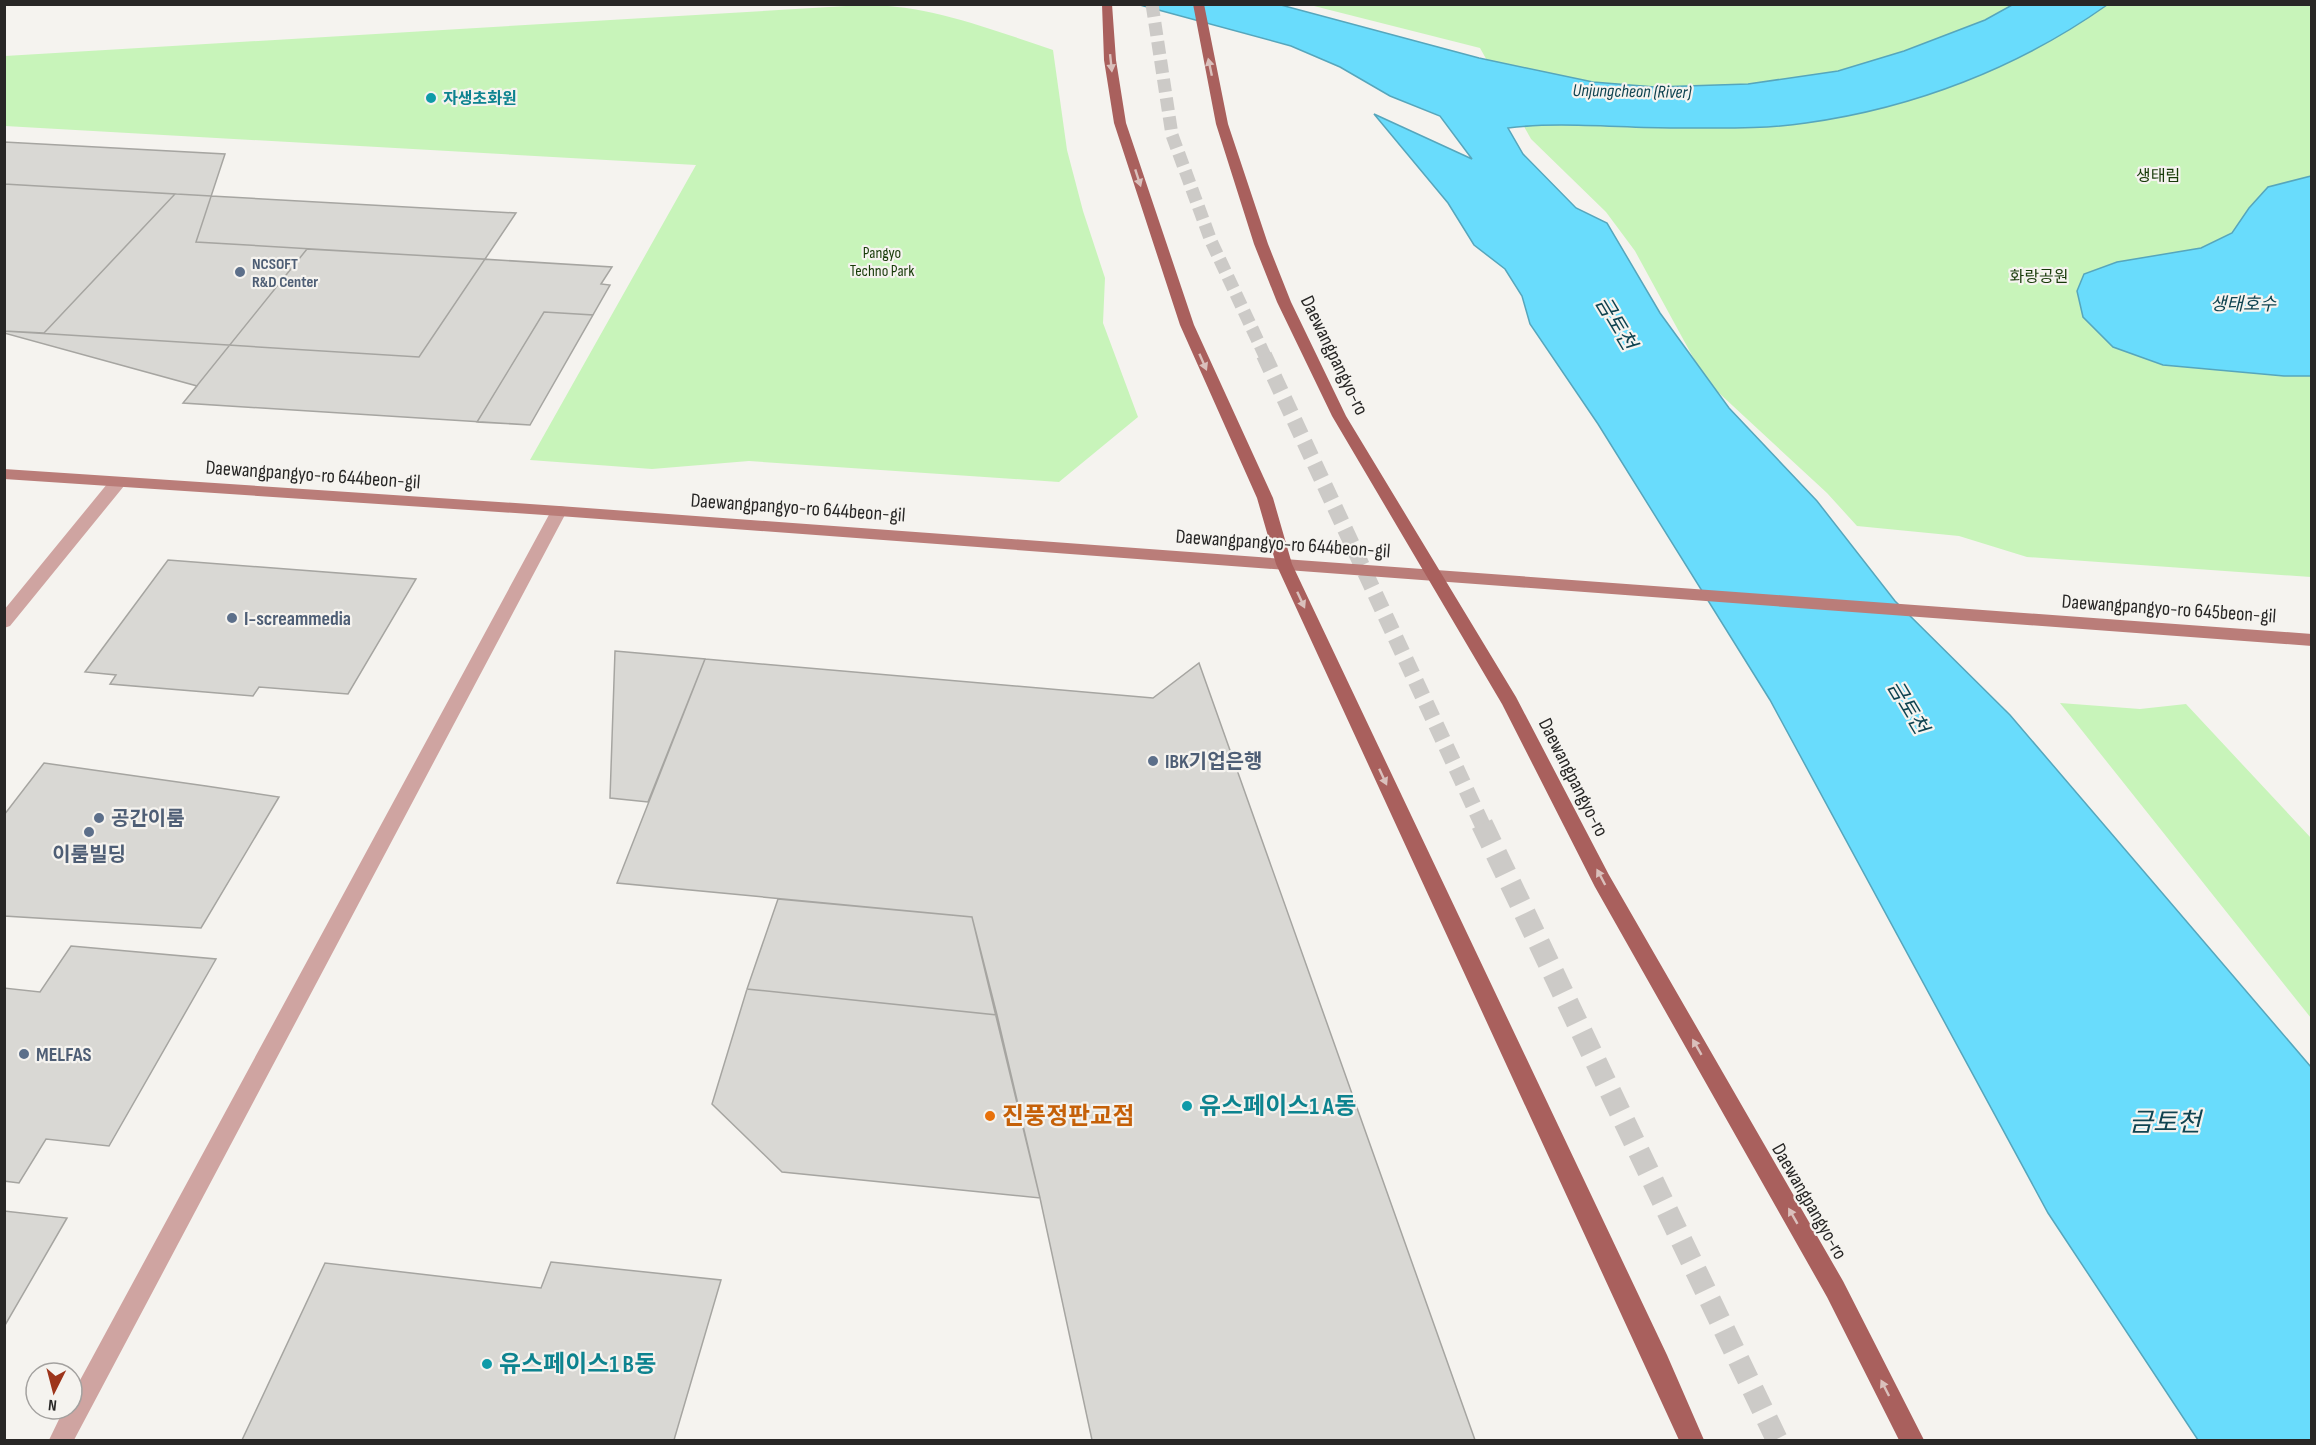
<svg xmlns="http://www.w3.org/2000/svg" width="2316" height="1445" font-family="'Sofia Sans Condensed','Noto Sans KR',sans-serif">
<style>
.green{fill:#c8f4ba}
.water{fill:#69dcfc;stroke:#56a6bc;stroke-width:1.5}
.building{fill:#d9d8d4;stroke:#a6a5a1;stroke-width:1.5}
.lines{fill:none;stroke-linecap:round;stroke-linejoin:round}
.primary-tunnel-far2{stroke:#cccac7;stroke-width:13;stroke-dasharray:13 6;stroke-linecap:butt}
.primary-tunnel-far1{stroke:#cccac7;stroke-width:16;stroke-dasharray:16 8;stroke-linecap:butt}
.primary-tunnel{stroke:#cccac7;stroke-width:22;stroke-dasharray:22 11;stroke-linecap:butt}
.street{fill:#cfa4a1;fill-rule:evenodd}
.secondary{fill:#ba7d79;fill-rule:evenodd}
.primary{fill:#a9605d;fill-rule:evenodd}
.oneway{fill:#dac0bc}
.culture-dot{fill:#0f9aa8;stroke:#f5f3ef;stroke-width:2}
.service-dot{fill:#5c6f8a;stroke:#f5f3ef;stroke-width:2}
.food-dot{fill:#e8710a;stroke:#f5f3ef;stroke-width:2}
.labels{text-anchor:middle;stroke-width:4.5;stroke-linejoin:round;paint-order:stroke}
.far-culture-label{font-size:16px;font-weight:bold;fill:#0d838f;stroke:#f5f3ef;text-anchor:start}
.far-park-label{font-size:16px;fill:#183b09;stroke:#f5f3ef}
.far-service-label{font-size:16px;font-weight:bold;fill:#4e5e75;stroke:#f5f3ef;text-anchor:start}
.far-water-label{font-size:18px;font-style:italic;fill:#0f4350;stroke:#f5f3ef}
.street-label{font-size:20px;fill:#282726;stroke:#f5f3ef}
.service-label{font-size:20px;font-weight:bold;fill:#4e5e75;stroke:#f5f3ef;text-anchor:start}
.water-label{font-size:21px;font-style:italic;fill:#0f4350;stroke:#f5f3ef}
.near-culture-label{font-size:24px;font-weight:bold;fill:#0d838f;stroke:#f5f3ef;text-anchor:start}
.near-food-label{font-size:24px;font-weight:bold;fill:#c56008;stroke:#f5f3ef;text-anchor:start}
.near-water-label{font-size:26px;font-style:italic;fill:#0f4350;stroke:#f5f3ef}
</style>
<rect width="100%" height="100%" fill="#f5f3ef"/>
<path class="green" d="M 863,5 C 927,4 993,30 1053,50 L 1067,150 L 1083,211 L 1105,278 L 1103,323 L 1138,417 L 1059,482 L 749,461 L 652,469 L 530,460 L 696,165 L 5,126 L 5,56 Z
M 1310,5 L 2311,5 L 2311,577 L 2027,557 L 1959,536 L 1857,526 L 1827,493 L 1706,381 L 1635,251 L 1606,212 L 1531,139 L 1480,48 Z
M 2060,703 L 2140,709 L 2186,704 L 2311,838 L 2311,1018 Z"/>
<path class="water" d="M 1140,5 L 1281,5 L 1479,58 L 1593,82 L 1655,87 L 1748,84 L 1838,71 L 1904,51 L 1985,20 L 2012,5 L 2107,5 C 2018,68 1914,108 1806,123 C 1767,129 1724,128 1684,128 C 1628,129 1562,121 1508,128 L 1523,154 L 1576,208 L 1607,223 L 1660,313 L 1729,408 L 1817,501 L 1895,601 L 2010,715 L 2311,1067 L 2311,1440 L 2198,1440 L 2048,1213 L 1770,700 L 1598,424 L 1530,324 L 1522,296 L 1505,269 L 1474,245 L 1448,203 L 1374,114 L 1472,159 L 1440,116 L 1390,96 L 1340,67 L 1291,46 Z
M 2311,176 L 2311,376 L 2284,376 L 2163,365 L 2113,347 L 2083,317 L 2077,291 L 2084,274 L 2117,262 L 2201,248 L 2232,233 L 2249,208 L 2268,187 Z"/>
<path class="building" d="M 4,142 L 225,154 L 196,242 L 612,267 L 601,284 L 610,285 L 530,425 L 183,403 L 197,386 L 4,333 Z
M 4,184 L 175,194 L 44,333 L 4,331 Z
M 4,184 L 211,196 L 516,213 L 419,357 L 4,331 Z
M 307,249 L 483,259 L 612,267 L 601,284 L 610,285 L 530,425 L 183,403 Z
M 544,312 L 593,315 L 530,425 L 477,422 Z
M 168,560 L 416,579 L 348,694 L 259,687 L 253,696 L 110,684 L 116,675 L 85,672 Z
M 615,651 L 705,659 L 648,802 L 610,798 Z
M 705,659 L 1153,698 L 1199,663 L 1475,1440 L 1092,1440 L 1040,1198 L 972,917 L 617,883 Z
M 44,763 L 206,786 L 279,797 L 201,928 L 4,916 L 4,815 Z
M 778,899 L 972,917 L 997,1015 L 747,989 Z
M 71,946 L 216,959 L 109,1146 L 46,1139 L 19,1183 L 4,1181 L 4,988 L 40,992 Z
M 747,989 L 997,1015 L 1040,1198 L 782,1172 L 712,1104 Z
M 4,1211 L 67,1218 L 4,1327 Z
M 551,1262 L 721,1280 L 674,1440 L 242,1440 L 325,1263 L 541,1288 Z"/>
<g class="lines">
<path class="primary-tunnel-far2" d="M 1152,4 L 1172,135 L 1211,241 L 1265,356"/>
<path class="primary-tunnel-far1" d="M 1264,355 L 1483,826"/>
<path class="primary-tunnel" d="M 1482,824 L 1777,1440"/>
<path class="street" d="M 118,477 L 124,478 L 126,482 L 124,486 L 10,626 L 4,628 L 4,610 L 112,478 Z
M 559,506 L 565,507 L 567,511 L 74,1440 L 49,1440 L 64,1409 L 72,1409 L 72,1395 L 551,511 L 553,507 Z"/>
<path class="secondary" d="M 4,469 L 559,506 L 2312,634 L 2312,646 L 559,516 L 4,479 Z"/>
<path class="primary" d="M 1102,4 L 1112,4 L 1116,60 L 1126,123 L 1194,325 L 1273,498 L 1292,564 L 1667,1355 L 1704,1440 L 1679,1440 L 1276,564 L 1257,498 L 1180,325 L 1114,123 L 1104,60 Z
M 1193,4 L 1204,4 L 1228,124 L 1268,244 L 1291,302 L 1346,416 L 1516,697 L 1609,875 L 1843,1281 L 1924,1440 L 1899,1440 L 1827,1297 L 1595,887 L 1502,704 L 1332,416 L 1277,302 L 1254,244 L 1216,124 Z"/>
</g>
<defs><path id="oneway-solid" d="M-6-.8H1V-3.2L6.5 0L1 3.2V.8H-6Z" transform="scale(1.5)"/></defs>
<g class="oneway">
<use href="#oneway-solid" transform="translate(1111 63) rotate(84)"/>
<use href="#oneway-solid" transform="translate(1210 67) rotate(-102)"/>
<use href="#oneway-solid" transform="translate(1138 178) rotate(72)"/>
<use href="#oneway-solid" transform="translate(1203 362) rotate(66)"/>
<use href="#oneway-solid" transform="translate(1301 600) rotate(65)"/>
<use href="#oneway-solid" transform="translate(1383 777) rotate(65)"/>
<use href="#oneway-solid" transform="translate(1601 877) rotate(-118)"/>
<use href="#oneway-solid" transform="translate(1697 1047) rotate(-120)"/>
<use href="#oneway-solid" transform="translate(1793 1216) rotate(-120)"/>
<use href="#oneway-solid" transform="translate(1885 1388) rotate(-117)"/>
</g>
<g class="culture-dot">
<circle cx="431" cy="98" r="6"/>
<circle cx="1187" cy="1106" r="6"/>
<circle cx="487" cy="1364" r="6"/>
</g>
<g class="service-dot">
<circle cx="240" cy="272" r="6"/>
<circle cx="232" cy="618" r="6"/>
<circle cx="1153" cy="761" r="6"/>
<circle cx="99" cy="818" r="6"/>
<circle cx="89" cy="832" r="6"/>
<circle cx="24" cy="1054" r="6"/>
</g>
<circle class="food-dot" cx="990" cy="1116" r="6"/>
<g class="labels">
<g class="far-culture-label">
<text x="443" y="104">자생초화원</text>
</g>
<g class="far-park-label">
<text x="2158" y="181">생태림</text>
<text x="882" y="258">Pangyo<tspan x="882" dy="18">Techno Park</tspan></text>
<text x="2039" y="282">화랑공원</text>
</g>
<g class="far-service-label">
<text x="252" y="269">NCSOFT<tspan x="252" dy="18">R&amp;D Center</tspan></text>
</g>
<g class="far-water-label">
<text transform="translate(1632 91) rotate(1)" y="6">Unjungcheon (River)</text>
<text x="2243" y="310">생태호수</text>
</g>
<g class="street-label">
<text transform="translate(1335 355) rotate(64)" y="7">Daewangpangyo-ro</text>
<text transform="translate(313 474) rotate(4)" y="7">Daewangpangyo-ro 644beon-gil</text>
<text transform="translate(798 507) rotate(4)" y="7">Daewangpangyo-ro 644beon-gil</text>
<text transform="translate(1283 543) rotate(4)" y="7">Daewangpangyo-ro 644beon-gil</text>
<text transform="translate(2169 608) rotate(4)" y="7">Daewangpangyo-ro 645beon-gil</text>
<text transform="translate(1574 777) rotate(63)" y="7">Daewangpangyo-ro</text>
<text transform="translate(1810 1201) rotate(60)" y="7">Daewangpangyo-ro</text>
</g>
<g class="service-label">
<text x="244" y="625">I-screammedia</text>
<text x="1165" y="768">IBK기업은행</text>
<text x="111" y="825">공간이룸</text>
<text x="89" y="861" text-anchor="middle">이룸빌딩</text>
<text x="36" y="1061">MELFAS</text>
</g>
<g class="water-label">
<text transform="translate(1616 323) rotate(59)" y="7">금토천</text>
<text transform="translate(1908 707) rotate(59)" y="7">금토천</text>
</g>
<g class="near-culture-label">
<text x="1199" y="1114">유스페이스1 A동</text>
<text x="499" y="1372">유스페이스1 B동</text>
</g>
<g class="near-food-label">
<text x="1002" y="1124">진풍정판교점</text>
</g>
<g class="near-water-label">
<text x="2165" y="1131">금토천</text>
</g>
</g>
<rect width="2316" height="1445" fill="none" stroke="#282726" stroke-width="12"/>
<g transform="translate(54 1391) rotate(186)"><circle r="28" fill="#f5f3ef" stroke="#a3a19f" stroke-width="1.5"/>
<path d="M0-4.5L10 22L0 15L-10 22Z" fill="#9d351b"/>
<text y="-9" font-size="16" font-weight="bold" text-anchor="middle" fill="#282726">N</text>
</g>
</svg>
